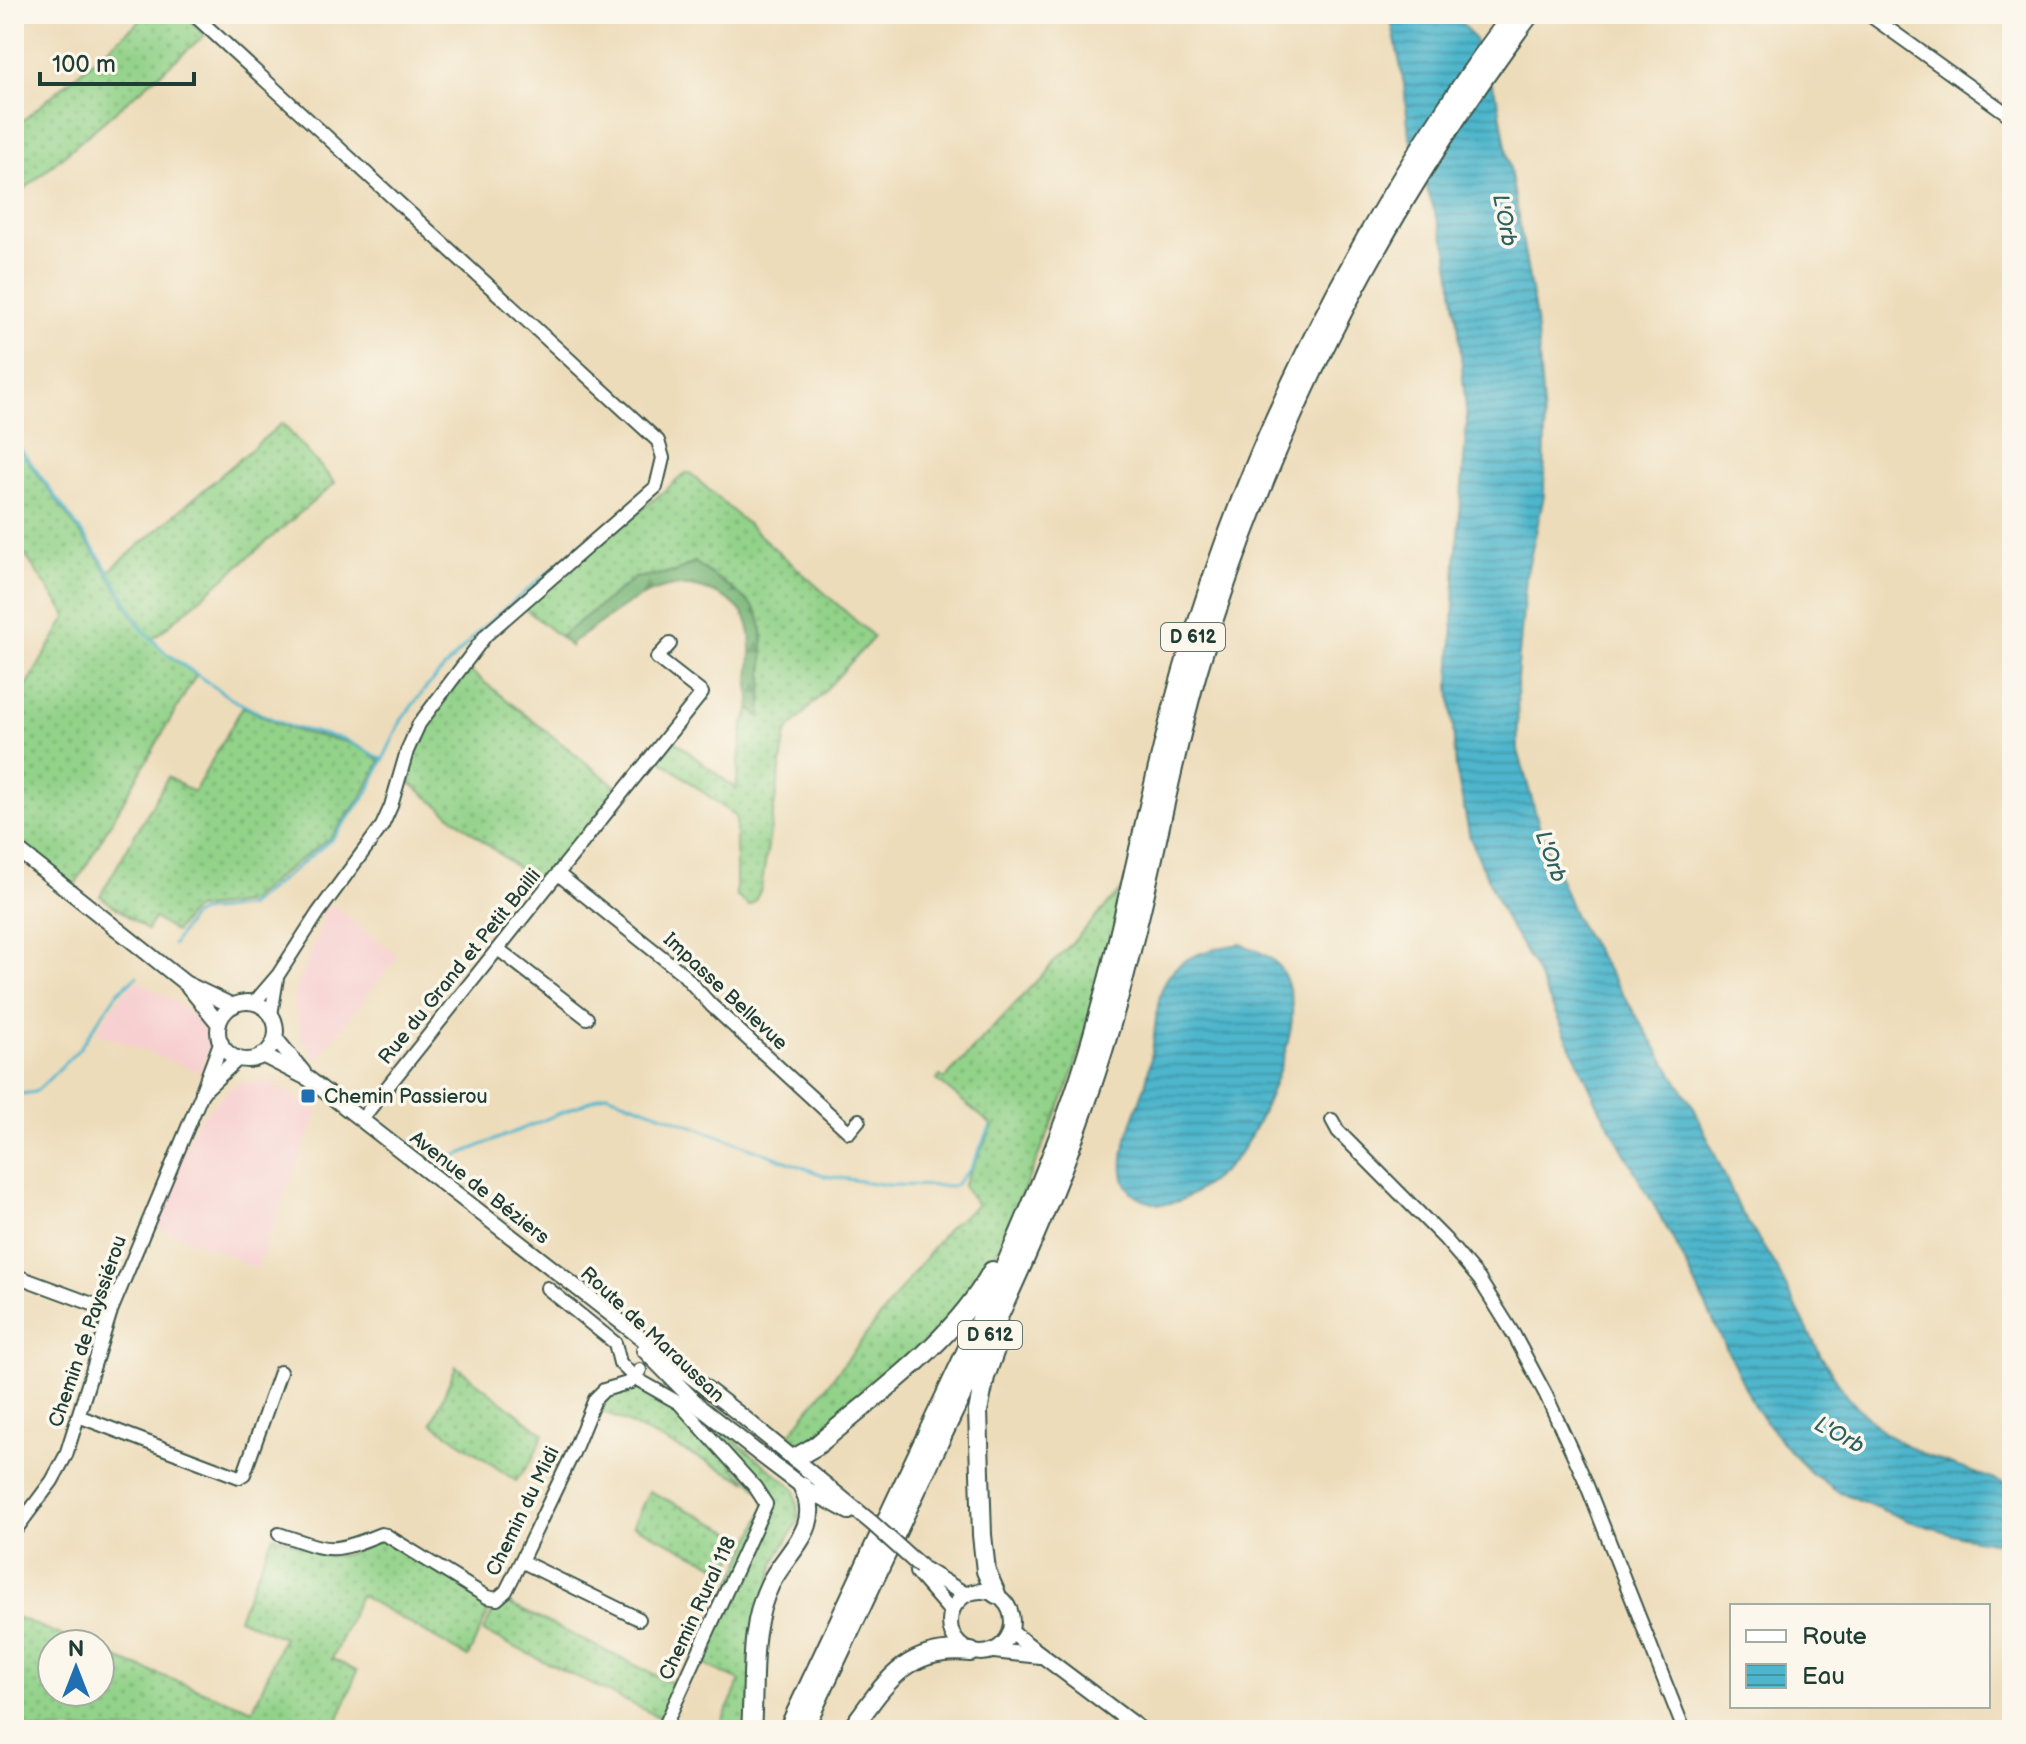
<svg xmlns="http://www.w3.org/2000/svg" width="2026" height="1744" font-family="'Balsamiq Sans',sans-serif">
<style>
.built{fill:#f7cfd0}
.grass{fill:url(#grass-dots);stroke:#58885e;stroke-width:2}
.forest{fill:url(#forest-firs);stroke:#4a7854;stroke-width:2}
.water{fill:url(#water-rules);stroke:#367a80;stroke-width:2}
.lines{fill:none;stroke-linecap:round;stroke-linejoin:round}
.stream{stroke:#4eb6cc;stroke-width:3}
.minor-casing{stroke:#3e5548;stroke-width:16}
.major-casing{stroke:#3e5548;stroke-width:18}
.highway-casing{stroke:#3e5548;stroke-width:22}
.minor{stroke:#fff;stroke-width:12}
.major{stroke:#fff;stroke-width:14}
.highway{stroke:#fff;stroke-width:18}
.major-bridge-casing{stroke:#3e5548;stroke-width:18;stroke-linecap:butt}
.major-bridge{stroke:#fff;stroke-width:14}
.poi-dot{fill:#1f6fb2;stroke:#fbf7ec;stroke-width:3}
.labels{text-anchor:middle;stroke-width:7;stroke-linejoin:round;paint-order:stroke}
.shield{fill:#fbf7ec;stroke:#61756b;stroke-width:2}
.shield-label{font-size:18px;font-weight:bold;fill:#1f3d34}
.street-label{font-size:20px;fill:#1f3d34;stroke:#fbf7ec}
.poi-label{font-size:20px;fill:#1f3d34;stroke:#fbf7ec;text-anchor:start}
.water-label{font-size:22px;font-style:italic;fill:#2d6162;stroke:#fbf7ec}
</style>
<defs>
<pattern id="grass-dots" width="8" height="8" patternUnits="userSpaceOnUse" patternTransform="scale(2)"><rect width="8" height="8" fill="#92d289"/><path d="M2 2h.1M6 6h.1" fill="none" stroke="#77ac71" stroke-width="1.8" stroke-linecap="round"/></pattern>
<pattern id="forest-firs" width="22" height="20" patternUnits="userSpaceOnUse" patternTransform="scale(2)"><rect width="22" height="20" fill="#75b475"/><path d="M5 1l3.5 6h-7zM16 11l3.5 6h-7z" fill="#5f9461"/></pattern>
<pattern id="water-rules" width="6" height="5" patternUnits="userSpaceOnUse" patternTransform="scale(2)"><rect width="6" height="5" fill="#4eb6cc"/><path d="M0 2.5h6" fill="none" stroke="#4095a6"/></pattern>
</defs>
<rect width="100%" height="100%" fill="#fbf7ec"/>
<filter id="ink" filterUnits="userSpaceOnUse"><feTurbulence type="fractalNoise" baseFrequency=".0125" numOctaves="2"/><feDisplacementMap in="SourceGraphic" scale="16" xChannelSelector="R" yChannelSelector="G"/><feConvolveMatrix kernelMatrix="1 2 1 2 8 2 1 2 1" color-interpolation-filters="sRGB"/></filter>
<filter id="wash" filterUnits="userSpaceOnUse"><feTurbulence type="fractalNoise" baseFrequency=".006" numOctaves="4" result="noise"/><feDisplacementMap in="SourceGraphic" scale="32" xChannelSelector="R" yChannelSelector="G"/><feGaussianBlur stdDeviation="1.8" result="paint"/><feColorMatrix in="noise" values="0 0 0 0 0 0 0 0 0 0 0 0 0 0 0 0 0 1.4 0 .05"/><feComposite in="paint" operator="in"/></filter>
<g filter="url(#wash)">
<rect width="100%" height="100%" fill="#eddcba"/>
<path class="built" d="M 330,903 L 398,956 L 317,1060 L 302,1037 L 293,998 L 324,918 L 321,915 Z
M 137,980 L 168,997 L 203,1024 L 209,1049 L 200,1072 L 96,1032 L 122,994 Z
M 254,1081 L 274,1084 L 318,1112 L 256,1270 L 227,1254 L 154,1226 L 195,1123 L 235,1084 Z"/>
<path class="grass" d="M 148,14 L 184,14 L 205,35 L 14,198 L 14,128 Z
M 282,423 L 335,483 L 153,639 L 143,629 L 109,571 Z
M 14,442 L 99,559 L 138,625 L 167,654 L 196,675 L 75,885 L 14,838 L 14,708 L 67,616 L 14,539 Z
M 686,473 L 690,473 L 874,637 L 786,733 L 761,889 L 755,901 L 749,906 L 736,896 L 736,817 L 657,757 L 672,739 L 736,789 L 743,727 L 750,708 L 760,717 C 762,696 766,640 760,621 C 753,600 712,576 694,562 L 675,572 L 635,578 L 560,637 L 523,607 Z
M 465,667 L 618,788 L 540,886 L 405,779 L 414,745 L 423,726 Z
M 243,706 C 259,715 276,724 294,730 C 325,740 354,737 380,761 L 363,795 L 331,837 L 284,872 L 247,903 L 196,909 L 188,915 L 175,932 L 154,918 L 147,930 L 100,896 L 168,777 L 194,792 Z
M 1127,884 L 1109,954 L 1070,1083 L 991,1265 L 953,1319 L 802,1451 L 786,1439 L 948,1228 L 977,1205 L 963,1186 L 993,1126 L 937,1080 L 940,1076 L 945,1079 Z
M 456,1366 L 544,1434 L 532,1460 L 516,1481 L 432,1423 Z
M 630,1387 C 679,1395 715,1448 748,1482 L 596,1408 L 602,1397 Z
M 678,1395 L 795,1489 L 799,1520 L 774,1563 L 745,1730 L 718,1730 L 740,1681 L 697,1661 L 768,1501 Z
M 649,1491 L 743,1537 L 728,1571 L 633,1525 Z
M 273,1535 L 329,1556 L 344,1555 L 377,1541 L 382,1542 L 384,1536 L 492,1604 L 468,1657 L 360,1595 L 332,1659 L 357,1671 L 335,1730 L 14,1730 L 14,1616 L 82,1644 L 52,1644 L 52,1692 L 100,1692 L 100,1652 L 253,1710 L 283,1638 L 238,1618 Z
M 499,1599 L 678,1686 L 663,1719 L 483,1632 Z"/>
<path class="forest" d="M 695,562 C 709,574 750,598 757,612 C 767,630 762,696 761,718 L 750,708 C 751,700 749,693 749,684 C 750,664 754,641 747,622 C 737,596 694,581 668,587 C 631,595 603,623 572,642 L 571,647 L 560,637 L 635,578 L 675,572 Z"/>
<path class="water" d="M 1390,14 L 1455,14 L 1475,40 L 1498,100 L 1536,319 L 1545,433 L 1544,496 L 1526,577 L 1517,678 L 1518,750 L 1541,832 L 1577,921 L 1694,1108 L 1740,1210 L 1776,1267 L 1821,1356 L 1849,1399 L 1887,1435 L 1927,1456 L 2012,1486 L 2012,1545 L 1963,1537 L 1906,1520 L 1838,1491 L 1811,1473 L 1786,1447 L 1755,1408 L 1680,1252 L 1600,1109 L 1534,967 L 1507,922 L 1470,838 L 1456,769 L 1450,685 L 1456,561 L 1467,422 L 1458,323 L 1447,248 L 1409,135 L 1404,84 Z
M 1241,944 C 1258,951 1276,957 1284,975 C 1290,988 1293,1003 1292,1016 C 1291,1050 1256,1137 1233,1161 C 1221,1174 1195,1195 1179,1201 C 1156,1209 1125,1199 1123,1172 C 1120,1142 1137,1113 1145,1085 C 1167,1009 1135,957 1241,944 Z"/>
<g class="lines">
<path class="stream" d="M 14,440 L 101,559 L 142,629 L 165,652 L 230,698 L 259,713 L 291,727 L 344,739 L 384,760
M 173,945 L 191,917 L 201,912 L 247,907 L 332,839 L 367,794 L 402,719 L 425,689 L 480,630 L 583,543
M 14,1095 L 35,1092 L 47,1081 L 79,1049 L 117,993 L 137,976
M 437,1167 L 441,1162 L 607,1094 L 826,1176 L 888,1185 L 954,1186 L 970,1169 L 991,1126"/>
</g>
</g>
<g filter="url(#ink)">
<g class="lines">
<defs>
<path id="minor" d="M 193,14 L 658,441 L 663,458 L 656,487 L 486,635 L 419,724 L 407,751 L 391,806 L 382,826 L 318,913 L 278,975 L 254,1003
M 1868,14 L 2012,117
M 558,874 L 682,973 L 711,1005 L 849,1132 L 859,1120
M 498,949 L 587,1018
M 271,1015 L 277,978
M 361,1120 L 702,693 L 657,658 L 670,644
M 1332,1120 L 1338,1131 L 1445,1239 L 1479,1279 L 1514,1335 L 1546,1395 L 1584,1478 L 1684,1730
M 14,1275 L 111,1311
M 547,1288 L 615,1343 L 620,1363 L 635,1378 L 679,1403 L 755,1487 L 766,1504 L 663,1730
M 78,1416 L 239,1477 L 244,1474 L 280,1372
M 14,1532 L 52,1481 L 66,1455 L 111,1311 L 203,1091
M 279,1534 C 331,1551 329,1555 381,1534 L 386,1535 L 487,1597 L 497,1599 L 506,1591 L 521,1561 L 573,1453 L 595,1399 L 604,1390 L 631,1382 L 640,1370
M 521,1561 L 639,1619"/>
<path id="major" d="M 14,847 L 185,983 L 233,1006
M 188,986 L 219,1024
M218 1031a29 29 0 1 1 58 0a29 29 0 1 1-58 0Z
M 275,1038 L 303,1072
M 262,1055 L 309,1079 L 743,1417 L 872,1523
M 206,1088 L 238,1058
M 203,1091 L 221,1043
M 644,1350 L 701,1408 L 758,1453 L 803,1487 L 849,1512
M 925,1570 L 966,1595
M 917,1572 L 952,1612
M950 1622a31 31 0 1 1 62 0a31 31 0 1 1-62 0Z
M 1011,1632 L 1141,1730
M 994,1651 L 1040,1656"/>
<path id="highway" d="M 795,1458 L 816,1446 C 875,1396 955,1340 992,1271
M 996,1594 L 986,1571 L 982,1535 L 978,1411 L 985,1377 L 997,1344
M 751,1730 C 755,1682 748,1629 770,1584 C 787,1550 824,1528 803,1487
M 788,1730 C 829,1642 870,1554 912,1466 C 970,1344 1029,1223 1074,1095 C 1122,955 1143,809 1184,667 C 1253,431 1366,211 1513,14
M 803,1730 C 849,1634 894,1537 940,1440 C 994,1327 1049,1214 1089,1094 C 1108,1038 1124,980 1138,922 C 1159,837 1174,750 1199,666 C 1270,430 1382,211 1530,14
M 851,1730 C 885,1683 906,1645 971,1652"/>
</defs>
<use href="#minor" class="minor-casing"/>
<use href="#major" class="major-casing"/>
<use href="#highway" class="highway-casing"/>
<use href="#minor" class="minor"/>
<use href="#major" class="major"/>
<use href="#highway" class="highway"/>
<defs>
<path id="major-bridge" d="M 872,1523 L 921,1567"/>
</defs>
<use href="#major-bridge" class="major-bridge-casing"/>
<use href="#major-bridge" class="major-bridge"/>
</g>
</g>
<rect class="poi-dot" x="300" y="1088" width="16" height="16" rx="4"/>
<g class="labels">
<g class="shield">
<rect x="1161" y="623" width="64" height="28" rx="6"/>
<rect x="958" y="1321" width="64" height="28" rx="6"/>
</g>
<g class="shield-label">
<text x="1193" y="643">D 612</text>
<text x="990" y="1341">D 612</text>
</g>
<g class="street-label">
<text transform="translate(459 966) rotate(-51)" y="7">Rue du Grand et Petit Bailli</text>
<text transform="translate(726 991) rotate(43)" y="7">Impasse Bellevue</text>
<text transform="translate(480 1187) rotate(38)" y="7">Avenue de Béziers</text>
<text transform="translate(87 1331) rotate(-71)" y="7">Chemin de Payssiérou</text>
<text transform="translate(653 1334) rotate(43)" y="7">Route de Maraussan</text>
<text transform="translate(522 1511) rotate(-64)" y="7">Chemin du Midi</text>
<text transform="translate(697 1608) rotate(-65)" y="7">Chemin Rural 118</text>
</g>
<g class="poi-label">
<text x="324" y="1103">Chemin Passierou</text>
</g>
<g class="water-label">
<text transform="translate(1506 220) rotate(79)" y="8">L'Orb</text>
<text transform="translate(1552 856) rotate(70)" y="8">L'Orb</text>
<text transform="translate(1840 1434) rotate(29)" y="8">L'Orb</text>
</g>
</g>
<rect width="2026" height="1744" fill="none" stroke="#fbf7ec" stroke-width="48"/>
<rect x="1730" y="1604" width="260" height="104" fill="#fbf7ec" stroke="#a3ada2" stroke-width="2"/>
<rect x="1746" y="1630" width="40" height="12" fill="#ffffff" stroke="#a3ada2" stroke-width="2"/>
<text x="1802" y="1644" font-size="24" fill="#1f3d34">Route</text>
<rect x="1746" y="1664" width="40" height="24" fill="url(#water-rules)" stroke="#a3ada2" stroke-width="2"/>
<text x="1802" y="1684" font-size="24" fill="#1f3d34">Eau</text>
<g transform="translate(76 1668)"><circle r="38" fill="#fbf7ec" stroke="#a3ada2" stroke-width="2"/>
<path d="M0-6L14 30L0 20L-14 30Z" fill="#1f6fb2"/>
<text y="-12" font-size="22" font-weight="bold" text-anchor="middle" fill="#1f3d34">N</text>
</g>
<path d="M40 72v12h154v-12" fill="none" stroke="#1f3d34" stroke-width="4"/>
<text x="52" y="72" font-size="24" fill="#1f3d34" stroke="#fbf7ec" stroke-width="6" paint-order="stroke">100 m</text>
</svg>
